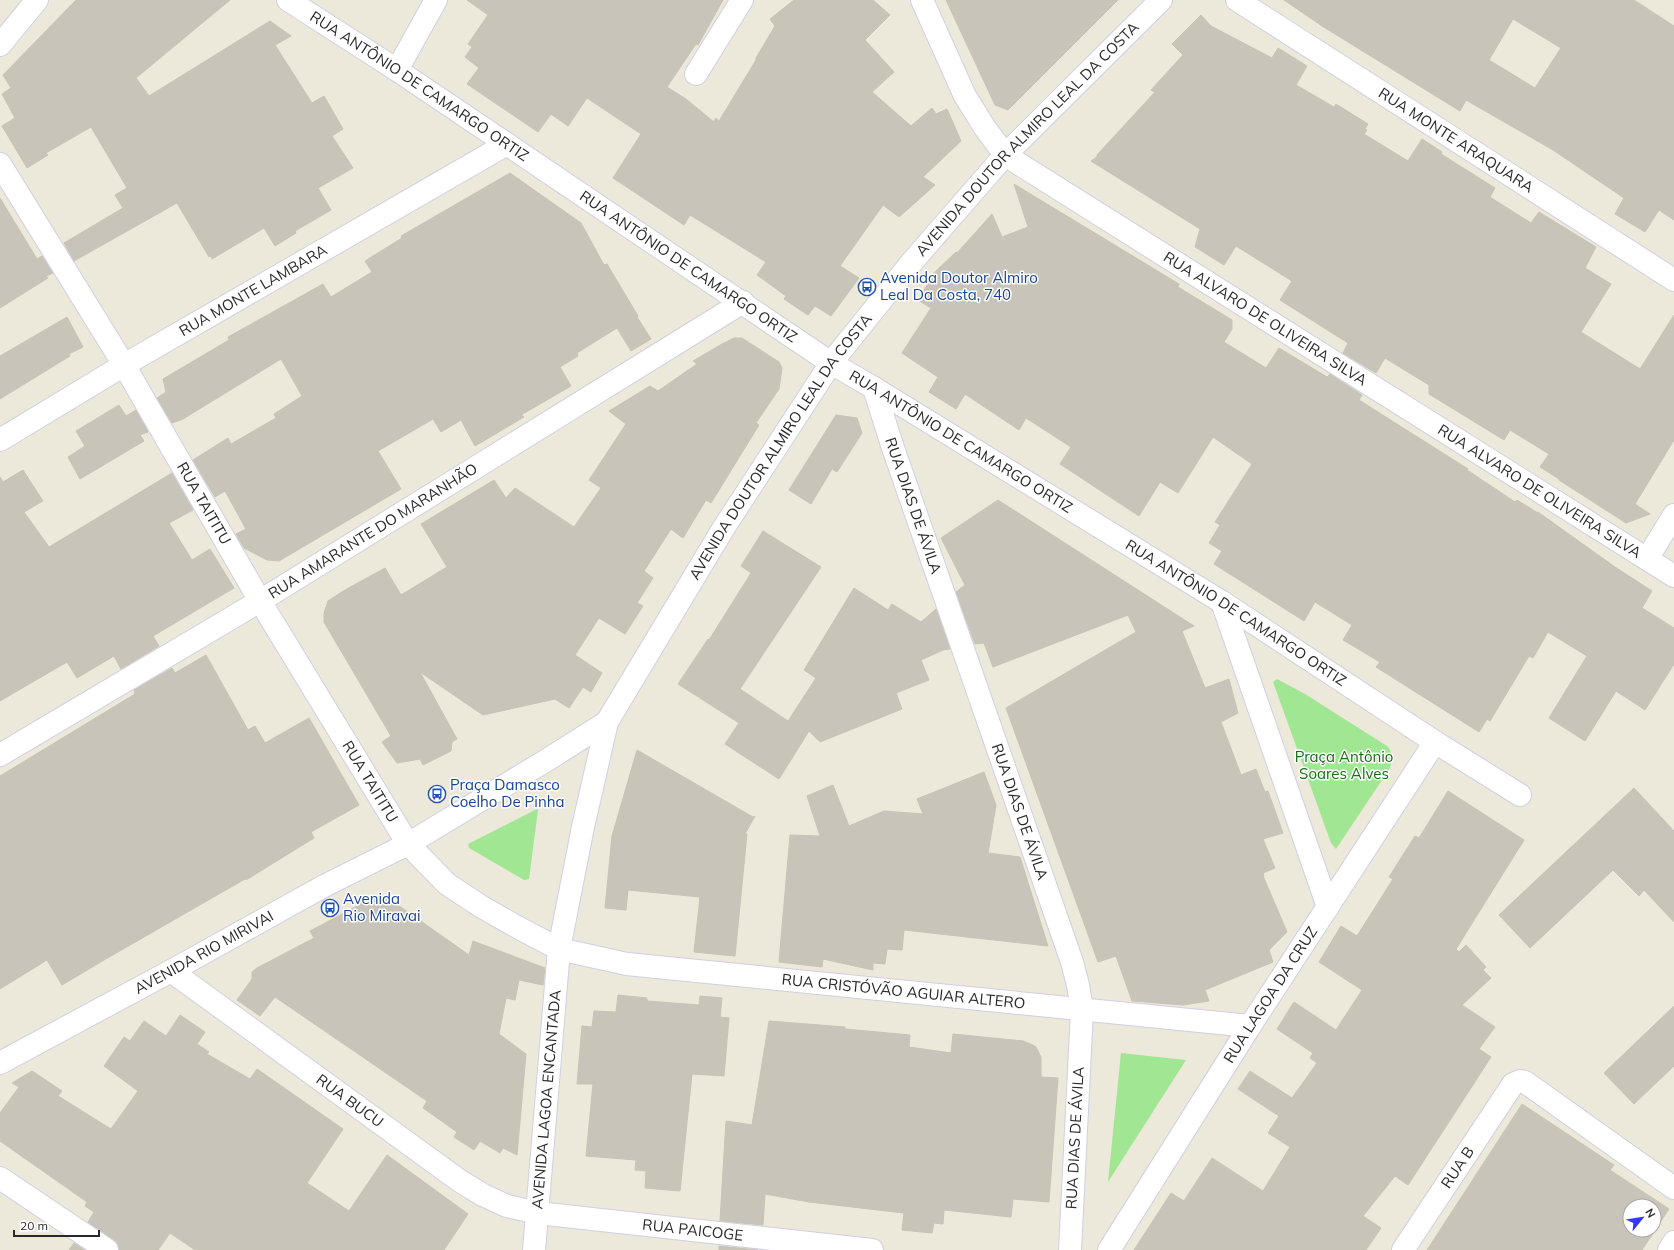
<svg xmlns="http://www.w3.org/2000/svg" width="1674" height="1250" font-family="Mulish,sans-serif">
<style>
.green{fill:#a1e693}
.building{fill:#c8c4ba;stroke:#c8c4b4;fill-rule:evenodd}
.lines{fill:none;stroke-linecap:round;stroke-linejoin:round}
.street-casing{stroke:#cfd0e3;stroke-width:24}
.secondary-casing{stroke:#cfd0e3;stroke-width:24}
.street{stroke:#fff;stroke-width:22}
.secondary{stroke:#fff;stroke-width:22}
.labels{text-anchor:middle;stroke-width:3;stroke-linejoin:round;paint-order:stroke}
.street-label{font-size:15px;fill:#292929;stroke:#fff}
.transit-label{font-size:15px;fill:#164399;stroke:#fff;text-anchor:start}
.park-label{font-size:15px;fill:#186a16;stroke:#fff}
</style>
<rect width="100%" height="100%" fill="#ece8da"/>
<path class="green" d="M 1277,679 L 1305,694 L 1387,746 C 1394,753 1392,760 1390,768 L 1336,849 L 1331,843 L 1273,682 Z
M 537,809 L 538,810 L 529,879 L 524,880 L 469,848 L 468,844 Z
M 1121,1053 L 1186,1060 L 1108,1182 Z"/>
<path class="building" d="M 76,0 L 230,0 L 136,78 L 149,96 L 270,21 L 291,36 L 275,45 L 312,103 L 324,96 L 343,129 L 332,136 L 353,168 L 318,188 L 331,210 L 295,231 L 296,233 L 275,246 L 264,228 L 212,259 L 211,256 L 209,257 L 177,203 L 74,261 L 64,243 L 123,208 L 115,195 L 127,188 L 91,127 L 46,153 L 48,155 L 27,168 L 2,126 L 15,118 L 2,94 L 11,88 L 3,75 Z
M 467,0 L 723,0 L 698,45 L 696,44 L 667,87 L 686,99 L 714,122 L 716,118 L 719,121 L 756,60 L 756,58 L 775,26 L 770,19 L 794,0 L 873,0 L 890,15 L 865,40 L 894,72 L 872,92 L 911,126 L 932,108 L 936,114 L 947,109 L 961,141 L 923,177 L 935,185 L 899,217 L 883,205 L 840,266 L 859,278 L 831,316 L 815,306 L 808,315 L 784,299 L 786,296 L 757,275 L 766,262 L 690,215 L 684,225 L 613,178 L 641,134 L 587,98 L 568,126 L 551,114 L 538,132 L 467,84 L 479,68 L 465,57 L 472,47 L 468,44 L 488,15 Z
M 946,0 L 1118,0 L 1008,110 L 995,105 Z
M 1284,0 L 1634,0 L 1674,26 L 1674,220 L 1659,210 L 1645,232 L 1615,214 L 1624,198 L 1553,150 L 1466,100 L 1460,111 L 1322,26 ZM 1513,19 L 1561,48 L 1535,88 L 1489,60 Z
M 1201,15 L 1211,26 L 1272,58 L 1278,48 L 1307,66 L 1296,85 L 1334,107 L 1336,104 L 1368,124 L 1365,129 L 1367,130 L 1364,134 L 1408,161 L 1422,139 L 1442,152 L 1441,154 L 1495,188 L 1490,197 L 1531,223 L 1539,212 L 1596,247 L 1585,268 L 1611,284 L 1581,332 L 1640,369 L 1674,315 L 1674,440 L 1635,504 L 1650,514 L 1626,523 L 1559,480 L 1559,479 L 1540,467 L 1549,454 L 1510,430 L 1504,440 L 1429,394 L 1429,385 L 1385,358 L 1376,373 L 1343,353 L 1348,343 L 1280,300 L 1292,281 L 1236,246 L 1224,265 L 1195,247 L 1200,229 L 1091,161 L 1097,157 L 1097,155 L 1155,92 L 1151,90 L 1183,55 L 1172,44 Z
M 510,173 L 581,223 L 604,265 L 607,264 L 638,316 L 637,317 L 651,339 L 631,351 L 617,328 L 577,353 L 578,356 L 560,367 L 571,386 L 521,415 L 524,417 L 475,446 L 461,420 L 441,432 L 433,419 L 378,451 L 401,489 L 279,561 L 267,560 L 244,548 L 236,534 L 246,529 L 225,491 L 215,497 L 193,460 L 228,438 L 231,444 L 276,418 L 274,414 L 302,396 L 281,359 L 183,419 L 172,423 L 157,398 L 166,392 L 163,379 L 229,340 L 228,337 L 323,284 L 331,297 L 372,272 L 365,261 L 402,238 L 401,236 Z
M 1014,184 L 1179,284 L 1178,287 L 1232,320 L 1232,329 L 1224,342 L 1266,368 L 1279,348 L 1327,377 L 1330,374 L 1362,395 L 1359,400 L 1468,469 L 1467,470 L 1515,502 L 1517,500 L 1538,513 L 1538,512 L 1615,567 L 1652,591 L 1642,608 L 1674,628 L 1674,664 L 1645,710 L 1616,691 L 1585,741 L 1549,718 L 1587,656 L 1548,632 L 1533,658 L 1529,656 L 1490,721 L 1487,719 L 1479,732 L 1376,667 L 1380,662 L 1343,640 L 1352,625 L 1315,602 L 1304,621 L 1214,564 L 1222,551 L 1209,543 L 1220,525 L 1215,522 L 1252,464 L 1213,437 L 1178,493 L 1160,482 L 1139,516 L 1060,464 L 1071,447 L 1026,418 L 1019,430 L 965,394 L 956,409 L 929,392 L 938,377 L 902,353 L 931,308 L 918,300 L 935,272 L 956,252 L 957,253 L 992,214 L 1002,237 L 1028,227 Z
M 0,198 L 37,259 L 42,256 L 53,273 L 46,276 L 48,278 L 0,308 Z
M 67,317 L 83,347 L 69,354 L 70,356 L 0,399 L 0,356 Z
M 734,338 L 742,338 L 779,362 L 782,368 L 779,389 L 756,423 L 759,425 L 711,503 L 706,500 L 683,538 L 671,529 L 644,571 L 653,578 L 637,603 L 643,606 L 625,634 L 599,618 L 575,655 L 602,673 L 591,692 L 583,687 L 569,708 L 555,699 L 483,715 L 420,672 L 457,739 L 452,742 L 451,751 L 423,765 L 420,759 L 397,763 L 382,742 L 391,736 L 324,622 L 324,613 L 328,601 L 345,590 L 385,568 L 401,595 L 447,567 L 421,524 L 494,480 L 506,498 L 515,488 L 574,527 L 601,488 L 589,480 L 626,424 L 609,411 L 650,386 L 658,391 L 697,364 L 693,361 L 722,344 Z
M 119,405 L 126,416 L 136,410 L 148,432 L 140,435 L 144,441 L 80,479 L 68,457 L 85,446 L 76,431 Z
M 836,415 L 857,418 L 862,433 L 837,472 L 832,469 L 811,504 L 789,490 Z
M 23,470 L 43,501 L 24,512 L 49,547 L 172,473 L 193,510 L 169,523 L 192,560 L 210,549 L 234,588 L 153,636 L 159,646 L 121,669 L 114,656 L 77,678 L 67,662 L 0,701 L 0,477 L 3,482 Z
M 998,500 L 1194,626 L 1182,631 L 1205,688 L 1229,679 L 1238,713 L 1221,722 L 1241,775 L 1256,769 L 1265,792 L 1268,791 L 1283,833 L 1263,839 L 1275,868 L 1263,873 L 1264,875 L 1263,876 L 1287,932 L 1269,950 L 1273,962 L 1205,990 L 1209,1001 L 1183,1005 L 1132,1001 L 1116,956 L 1098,962 L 1006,708 L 1136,632 L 1128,615 L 993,667 L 984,643 L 975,644 L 956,592 L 965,585 L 941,538 Z
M 763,531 L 821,567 L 740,689 L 788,721 L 816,678 L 804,670 L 854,588 L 888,610 L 892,604 L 921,622 L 936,609 L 950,649 L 943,650 L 921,660 L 929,680 L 896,693 L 902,709 L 820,742 L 809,731 L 779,779 L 725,744 L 739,723 L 678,684 L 708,639 L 709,640 L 751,573 L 741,566 Z
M 206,655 L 248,730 L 255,726 L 265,743 L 309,718 L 359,805 L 311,832 L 314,838 L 246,880 L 245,879 L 104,960 L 62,985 L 47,960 L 0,989 L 0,776 L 135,694 L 134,690 L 172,668 L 175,673 Z
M 637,750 L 753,817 L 755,816 L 745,834 L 747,834 L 735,956 L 694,952 L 700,897 L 628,890 L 626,910 L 605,908 L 612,836 Z
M 984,772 L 996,805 L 988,853 L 1020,857 L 1048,946 L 904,930 L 902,950 L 887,949 L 885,964 L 873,963 L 873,970 L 823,959 L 822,967 L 779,962 L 790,835 L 820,836 L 807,796 L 833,785 L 849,826 L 884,811 L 923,814 L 917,799 Z
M 1634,788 L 1674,831 L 1674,922 L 1644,890 L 1639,896 L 1613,870 L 1530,948 L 1499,915 Z
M 1448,791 L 1524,840 L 1456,949 L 1459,952 L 1466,945 L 1486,967 L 1483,970 L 1491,978 L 1462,1005 L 1495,1027 L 1479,1049 L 1491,1057 L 1408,1185 L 1395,1176 L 1363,1216 L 1381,1228 L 1366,1250 L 1134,1250 L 1171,1193 L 1184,1201 L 1212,1158 L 1263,1191 L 1290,1147 L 1268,1133 L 1279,1116 L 1238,1089 L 1250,1071 L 1292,1098 L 1317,1063 L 1310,1058 L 1313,1053 L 1277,1029 L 1294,1002 L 1336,1030 L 1362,990 L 1319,962 L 1341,926 L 1357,936 L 1393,879 L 1389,877 L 1415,836 L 1419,838 Z
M 376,896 L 385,896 L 469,955 L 473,941 L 545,968 L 543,985 L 519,980 L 515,1000 L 506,998 L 499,1034 L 526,1054 L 517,1155 L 503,1148 L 500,1153 L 480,1141 L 474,1150 L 454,1137 L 457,1132 L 423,1108 L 427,1101 L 275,997 L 260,1016 L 237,1000 L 252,979 L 252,972 L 257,968 L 314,938 L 310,931 Z
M 618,995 L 647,998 L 647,1001 L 699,1005 L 700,996 L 722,998 L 720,1017 L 729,1018 L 724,1076 L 692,1074 L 680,1191 L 645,1188 L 646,1171 L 635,1170 L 636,1160 L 586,1156 L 593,1084 L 577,1084 L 582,1026 L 592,1027 L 594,1011 L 616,1012 Z
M 1674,1006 L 1674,1066 L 1634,1104 L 1604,1073 Z
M 180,1015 L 205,1032 L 197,1044 L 209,1052 L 207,1054 L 250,1079 L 257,1069 L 343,1129 L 307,1183 L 349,1211 L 387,1155 L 468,1214 L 444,1250 L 195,1250 L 170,1233 L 158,1250 L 119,1250 L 118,1244 L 114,1240 L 88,1222 L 94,1212 L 85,1206 L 87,1202 L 0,1141 L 0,1113 L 19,1087 L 12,1083 L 32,1071 L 62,1091 L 58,1096 L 111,1129 L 138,1091 L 104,1066 L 124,1037 L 130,1041 L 144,1021 L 166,1036 Z
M 769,1021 L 832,1026 L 845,1027 L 845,1029 L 910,1035 L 909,1047 L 951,1053 L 953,1034 L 1023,1041 L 1033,1045 L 1036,1047 L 1041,1057 L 1041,1077 L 1058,1078 L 1049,1202 L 1013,1199 L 1011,1217 L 944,1210 L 943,1224 L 934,1223 L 932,1233 L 902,1230 L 904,1213 L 809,1202 L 765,1194 L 763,1225 L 720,1221 L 726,1121 L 752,1125 Z
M 1522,1104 L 1614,1165 L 1610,1170 L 1669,1209 L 1642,1250 L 1427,1250 ZM 1630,1206 L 1654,1206 L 1654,1230 L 1630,1230 Z
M 74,1243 L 85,1250 L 69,1250 Z
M 719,1246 L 758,1250 L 719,1250 Z"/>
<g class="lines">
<defs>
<g id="street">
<path id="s1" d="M 288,0 L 397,70 L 831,363 L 874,388 L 1222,602 L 1435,742 L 1520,795"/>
<path id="s2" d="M 922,0 L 965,96 L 985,128 L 1005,155 L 1674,576"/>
<path id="s3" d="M 1237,0 L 1674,280"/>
<path d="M 0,45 L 37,0"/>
<path d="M 397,70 L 436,0"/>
<path d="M 696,74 L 742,0"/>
<path id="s4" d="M 0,164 L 124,365 L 260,601 L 408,844 L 447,884 L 482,907 L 519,928 L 559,949 L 627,964 L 1250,1026"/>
<path id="s5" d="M 874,388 L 892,445 L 1072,962 L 1078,985 L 1082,1010 L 1070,1250"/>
<path id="s6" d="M 0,440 L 124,365 L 507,144"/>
<path d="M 1647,559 L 1674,515"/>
<path d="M 1222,602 L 1328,907"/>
<path id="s7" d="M 0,755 L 260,601 L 743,302"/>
<path id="s8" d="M 171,971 L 460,1181 L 483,1195 L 507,1206 L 538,1213 L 872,1250"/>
<path d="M 0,1178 L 107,1250"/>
<path id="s9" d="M 534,1250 L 559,949 L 583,827 L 607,722"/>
<path id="s10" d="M 1109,1250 L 1250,1026 L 1435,742"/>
<path id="s11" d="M 1403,1250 L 1513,1084 L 1520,1081 L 1525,1082 L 1674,1188"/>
<path d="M 1669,1250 L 1674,1242"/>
</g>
<g id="secondary">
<path id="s12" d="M 0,1063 L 171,971 L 324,886 L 408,844 L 547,760 L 607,722 L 723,529 L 831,363 L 912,262 L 1005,155 L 1161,0"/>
</g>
</defs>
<use href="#street" class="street-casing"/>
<use href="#secondary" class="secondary-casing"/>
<use href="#street" class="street"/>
<use href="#secondary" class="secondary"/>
</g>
<defs>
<symbol id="bus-ring" viewBox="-11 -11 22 22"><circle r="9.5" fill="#fff" stroke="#1a4fb4" stroke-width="1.5"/><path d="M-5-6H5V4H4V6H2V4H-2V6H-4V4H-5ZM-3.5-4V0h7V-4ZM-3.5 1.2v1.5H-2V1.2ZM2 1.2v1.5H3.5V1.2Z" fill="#1a4fb4"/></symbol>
</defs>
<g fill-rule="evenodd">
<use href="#bus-ring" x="857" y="277" width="20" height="20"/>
<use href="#bus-ring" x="427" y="784" width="20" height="20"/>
<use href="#bus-ring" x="320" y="898" width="20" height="20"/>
</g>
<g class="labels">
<g class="street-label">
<text dy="5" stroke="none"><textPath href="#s1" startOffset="157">RUA ANTÔNIO DE CAMARGO ORTIZ</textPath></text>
<text dy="5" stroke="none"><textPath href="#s12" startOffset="1418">AVENIDA DOUTOR ALMIRO LEAL DA COSTA</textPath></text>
<text dy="5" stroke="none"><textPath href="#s3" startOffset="260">RUA MONTE ARAQUARA</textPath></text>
<text dy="5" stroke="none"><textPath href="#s1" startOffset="481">RUA ANTÔNIO DE CAMARGO ORTIZ</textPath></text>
<text dy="5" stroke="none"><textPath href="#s6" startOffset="294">RUA MONTE LAMBARA</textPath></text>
<text dy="5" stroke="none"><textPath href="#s2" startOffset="484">RUA ALVARO DE OLIVEIRA SILVA</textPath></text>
<text dy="5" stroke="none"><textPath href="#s1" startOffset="805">RUA ANTÔNIO DE CAMARGO ORTIZ</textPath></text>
<text dy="5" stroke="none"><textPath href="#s12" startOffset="1022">AVENIDA DOUTOR ALMIRO LEAL DA COSTA</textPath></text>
<text dy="5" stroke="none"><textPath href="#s2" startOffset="808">RUA ALVARO DE OLIVEIRA SILVA</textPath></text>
<text dy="5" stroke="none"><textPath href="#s4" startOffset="396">RUA TAITITU</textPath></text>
<text dy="5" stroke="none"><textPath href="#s5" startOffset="124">RUA DIAS DE ÁVILA</textPath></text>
<text dy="5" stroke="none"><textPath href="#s7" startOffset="435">RUA AMARANTE DO MARANHÃO</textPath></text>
<text dy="5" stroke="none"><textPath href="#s1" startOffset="1129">RUA ANTÔNIO DE CAMARGO ORTIZ</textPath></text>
<text dy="5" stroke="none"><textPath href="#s4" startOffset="720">RUA TAITITU</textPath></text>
<text dy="5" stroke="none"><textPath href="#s5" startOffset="448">RUA DIAS DE ÁVILA</textPath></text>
<text dy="5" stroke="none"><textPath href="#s12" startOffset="232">AVENIDA RIO MIRIVAI</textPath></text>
<text dy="5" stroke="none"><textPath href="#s4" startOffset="1326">RUA CRISTÓVÃO AGUIAR ALTERO</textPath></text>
<text dy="5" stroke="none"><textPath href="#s10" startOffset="302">RUA LAGOA DA CRUZ</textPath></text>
<text dy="5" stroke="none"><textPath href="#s9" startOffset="151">AVENIDA LAGOA ENCANTADA</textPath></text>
<text dy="5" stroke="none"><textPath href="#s8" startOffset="221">RUA BUCU</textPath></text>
<text transform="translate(1075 1138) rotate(-87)" y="5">RUA DIAS DE ÁVILA</text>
<text dy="5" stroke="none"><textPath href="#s11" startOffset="99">RUA B</textPath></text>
<text dy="5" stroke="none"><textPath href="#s8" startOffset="598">RUA PAICOGE</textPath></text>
</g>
<g class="transit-label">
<text x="880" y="283">Avenida Doutor Almiro<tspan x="880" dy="17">Leal Da Costa, 740</tspan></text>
<text x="450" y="790">Praça Damasco<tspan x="450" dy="17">Coelho De Pinha</tspan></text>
<text x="343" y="904">Avenida<tspan x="343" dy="17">Rio Miravai</tspan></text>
</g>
<g class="park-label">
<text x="1344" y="762">Praça Antônio<tspan x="1344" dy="17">Soares Alves</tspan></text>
</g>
</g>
<g transform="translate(1642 1218) rotate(60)"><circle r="19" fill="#ffffff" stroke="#a9a9a9"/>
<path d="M0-3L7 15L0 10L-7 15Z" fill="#3536ff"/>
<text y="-6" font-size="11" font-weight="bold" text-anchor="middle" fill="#292929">N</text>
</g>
<path d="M14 1230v6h85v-6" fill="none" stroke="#292929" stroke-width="2"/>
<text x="20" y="1230" font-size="12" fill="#292929" stroke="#ffffff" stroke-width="3" paint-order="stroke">20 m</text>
</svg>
